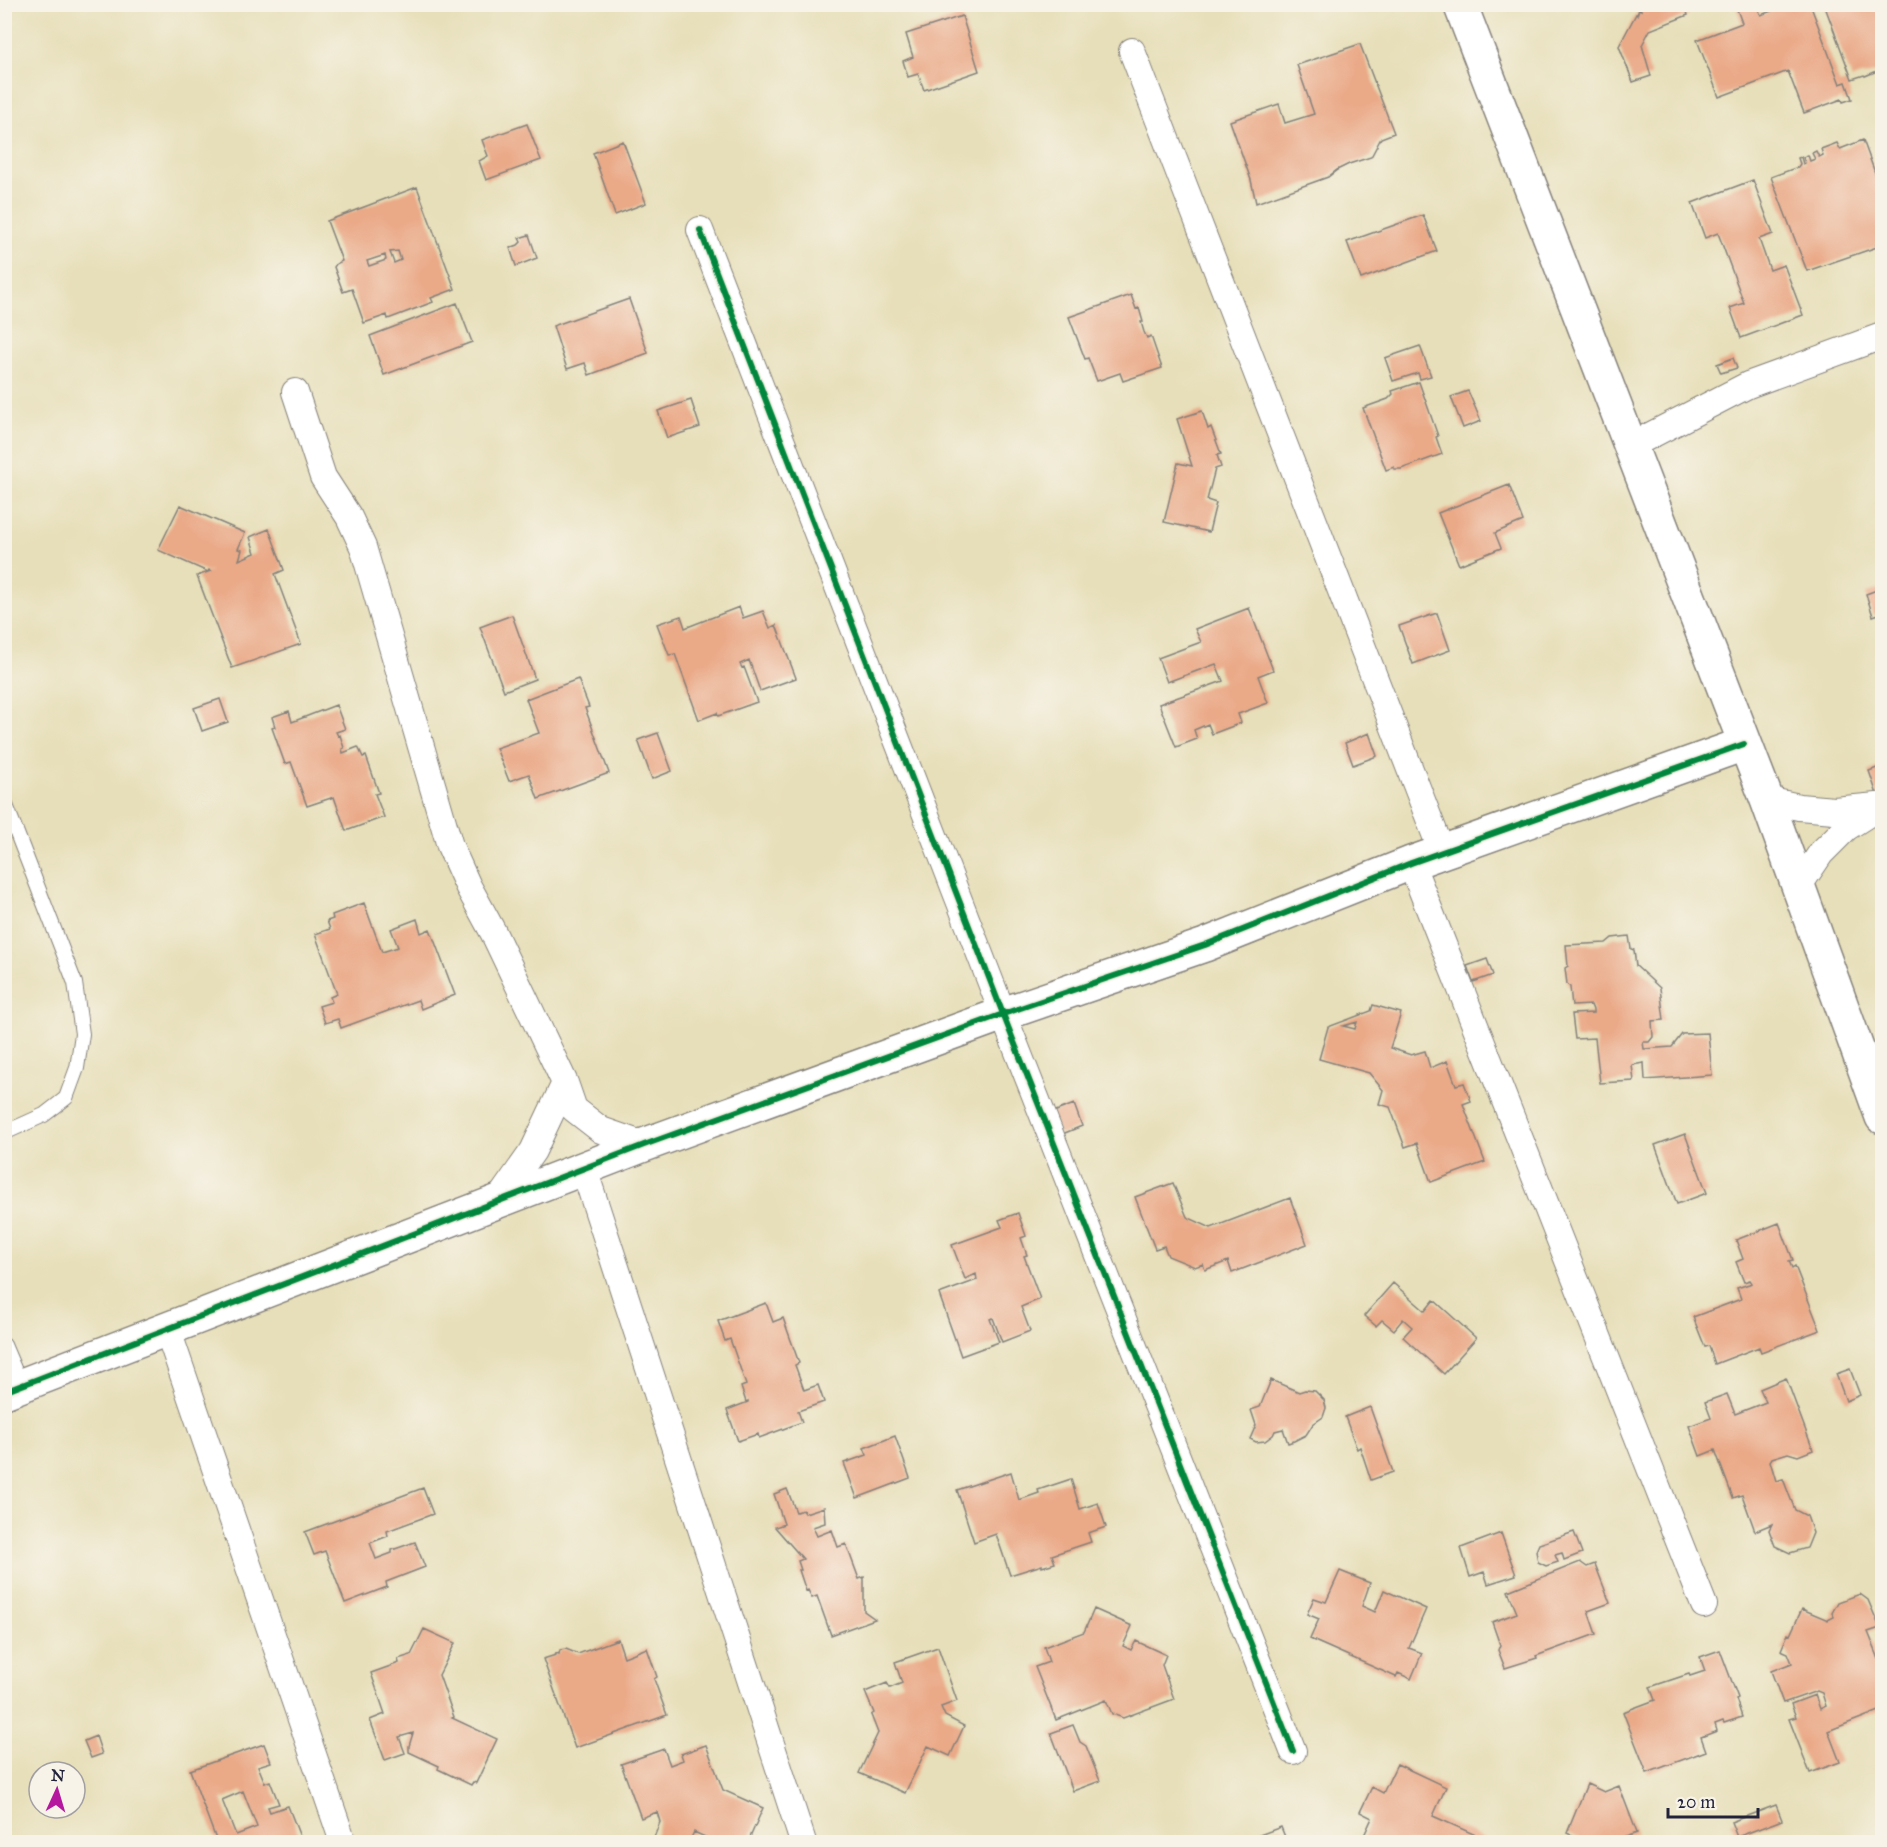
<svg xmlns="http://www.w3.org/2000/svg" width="1887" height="1847" font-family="'IM FELL Great Primer',serif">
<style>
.building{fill:#eaa987;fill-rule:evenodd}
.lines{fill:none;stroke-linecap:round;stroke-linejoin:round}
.lane-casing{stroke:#84807a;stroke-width:16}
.street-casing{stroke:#84807a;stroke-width:28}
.secondary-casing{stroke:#84807a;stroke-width:36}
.lane{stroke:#fff;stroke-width:14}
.street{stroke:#fff;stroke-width:26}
.secondary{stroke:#fff;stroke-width:33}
.cycleway-casing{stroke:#f7f3e8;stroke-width:10}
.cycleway{stroke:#00873e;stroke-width:6}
</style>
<rect width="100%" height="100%" fill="#f7f3e8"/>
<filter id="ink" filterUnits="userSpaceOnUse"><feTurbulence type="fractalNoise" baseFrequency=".0167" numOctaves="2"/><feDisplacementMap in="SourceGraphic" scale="12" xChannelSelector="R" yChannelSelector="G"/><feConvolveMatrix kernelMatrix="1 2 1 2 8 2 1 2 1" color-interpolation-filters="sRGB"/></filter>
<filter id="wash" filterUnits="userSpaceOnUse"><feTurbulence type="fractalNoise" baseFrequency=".008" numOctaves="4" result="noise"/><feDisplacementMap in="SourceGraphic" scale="24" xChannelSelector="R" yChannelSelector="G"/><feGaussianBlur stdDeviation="1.35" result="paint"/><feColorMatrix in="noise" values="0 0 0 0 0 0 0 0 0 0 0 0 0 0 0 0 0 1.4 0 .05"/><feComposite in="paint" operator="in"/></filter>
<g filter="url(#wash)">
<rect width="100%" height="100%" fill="#e7dfb9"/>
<g id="blocks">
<path class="building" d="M 1735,4 L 1756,4 L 1761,15 L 1779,8 L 1778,4 L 1810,4 L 1840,84 L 1846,82 L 1852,99 L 1843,102 L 1842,99 L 1804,113 L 1788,71 L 1719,97 L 1697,40 L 1742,23 Z
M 1824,4 L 1882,4 L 1882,69 L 1865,76 L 1864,75 L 1852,79 Z
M 1646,5 L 1685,5 L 1688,15 L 1650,30 L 1642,45 L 1651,76 L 1633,82 L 1619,46 L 1636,14 L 1637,15 L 1639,9 L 1641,10 L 1640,6 Z
M 962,16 L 979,71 L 924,90 L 918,74 L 908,77 L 903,61 L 913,57 L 906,34 Z
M 1360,44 L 1394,133 L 1381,138 L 1371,157 L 1349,164 L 1337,170 L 1328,177 L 1256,203 L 1251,180 L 1230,121 L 1279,104 L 1285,123 L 1314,114 L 1297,65 Z
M 527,124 L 541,160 L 486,180 L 479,161 L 488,156 L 482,140 Z
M 1863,140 L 1882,192 L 1882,242 L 1876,245 L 1877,247 L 1807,271 L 1771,177 L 1798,167 L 1800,164 L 1798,158 L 1801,157 L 1803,164 L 1805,163 L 1803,157 L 1808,155 L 1810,161 L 1815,159 L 1812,153 L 1816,151 L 1819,157 L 1823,155 L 1821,149 L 1837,143 L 1840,149 Z
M 623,141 L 646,203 L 615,215 L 593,153 Z
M 1753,180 L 1773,234 L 1759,239 L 1770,270 L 1784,265 L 1803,315 L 1741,338 L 1730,308 L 1744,303 L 1718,233 L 1705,238 L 1692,203 Z
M 417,187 L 455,289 L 431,298 L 433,302 L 388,319 L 387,315 L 364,323 L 352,289 L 343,292 L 334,267 L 336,264 L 342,261 L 327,221 ZM 398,251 L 401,260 L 394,263 L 390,252 ZM 385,255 L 386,260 L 369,266 L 367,261 Z
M 1423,215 L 1437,251 L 1361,279 L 1347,242 Z
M 529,235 L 537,258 L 516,266 L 510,248 L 518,245 L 521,242 L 519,238 Z
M 1131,295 L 1136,309 L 1139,308 L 1143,322 L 1141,322 L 1144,332 L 1147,338 L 1151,336 L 1162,368 L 1123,381 L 1120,373 L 1097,381 L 1088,358 L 1085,359 L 1069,317 Z
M 629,299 L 648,353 L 589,375 L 585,363 L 567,369 L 553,326 Z
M 457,303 L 472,342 L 384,375 L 370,336 Z
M 1420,346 L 1431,376 L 1420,379 L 1418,373 L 1393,381 L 1385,358 Z
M 1733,358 L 1737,368 L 1721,373 L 1717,364 Z
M 1419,382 L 1438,436 L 1436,437 L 1442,454 L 1401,469 L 1394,469 L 1394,467 L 1386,470 L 1363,408 L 1388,399 L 1393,394 L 1392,391 Z
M 1468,391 L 1481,421 L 1463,428 L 1451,397 Z
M 691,400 L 700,427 L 667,438 L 658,411 Z
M 1202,411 L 1208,429 L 1211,427 L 1221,454 L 1217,455 L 1221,467 L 1215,469 L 1207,500 L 1216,503 L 1209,532 L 1164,522 L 1178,463 L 1192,466 L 1177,419 Z
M 1509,485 L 1523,521 L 1495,533 L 1501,548 L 1459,565 L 1438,513 Z
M 180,505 L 245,533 L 238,549 L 242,550 L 239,560 L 255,553 L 250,537 L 269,529 L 284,570 L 275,574 L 301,644 L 232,668 L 197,576 L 211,571 L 209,570 L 208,572 L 158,550 Z
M 1882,588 L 1882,613 L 1873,616 L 1866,594 Z
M 739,607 L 743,618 L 763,611 L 770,628 L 776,625 L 796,678 L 760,691 L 749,660 L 740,664 L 742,668 L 744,667 L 757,702 L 718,716 L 717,713 L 699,720 L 675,654 L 669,655 L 657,624 L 681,616 L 685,628 Z
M 1249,608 L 1273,670 L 1258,676 L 1268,703 L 1238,714 L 1241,723 L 1212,734 L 1208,724 L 1194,730 L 1197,739 L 1176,747 L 1159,704 L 1223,681 L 1216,664 L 1167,682 L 1158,658 L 1201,642 L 1195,629 Z
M 1437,613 L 1450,650 L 1413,664 L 1399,626 Z
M 512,615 L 535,679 L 504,691 L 480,627 Z
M 578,679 L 589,707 L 585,708 L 609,773 L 538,799 L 529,774 L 509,781 L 496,748 L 539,733 L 526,699 Z
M 220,699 L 228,722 L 202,731 L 194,708 Z
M 336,705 L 345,729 L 336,732 L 338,736 L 340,735 L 344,748 L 342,749 L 343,753 L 358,747 L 363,757 L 366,756 L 379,793 L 375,794 L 384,817 L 346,831 L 334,797 L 307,806 L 291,762 L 285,764 L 272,728 L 275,727 L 272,717 L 289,711 L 292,722 Z
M 658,733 L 672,771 L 652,779 L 638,740 Z
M 1369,733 L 1377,756 L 1353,765 L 1345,743 Z
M 1882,766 L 1882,803 L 1880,803 L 1869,771 Z
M 364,903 L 382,952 L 398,947 L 391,929 L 417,919 L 421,933 L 430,929 L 455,995 L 421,1009 L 418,1000 L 341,1028 L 338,1019 L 325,1023 L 319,1006 L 332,1002 L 330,997 L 337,994 L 315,934 L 330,929 L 327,921 L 333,919 L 332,915 Z
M 1629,936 L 1631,949 L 1634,950 L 1636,966 L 1660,988 L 1664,1020 L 1652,1021 L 1653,1037 L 1649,1042 L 1643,1042 L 1644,1049 L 1672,1047 L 1682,1034 L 1708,1033 L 1712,1075 L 1645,1080 L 1644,1063 L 1632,1065 L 1634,1081 L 1600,1083 L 1595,1038 L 1575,1039 L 1572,1014 L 1593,1013 L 1593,1010 L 1591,1005 L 1572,1006 L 1570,987 L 1567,984 L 1565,968 L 1568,966 L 1566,945 L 1606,943 L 1612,938 Z
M 1487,959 L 1493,975 L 1473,982 L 1467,966 Z
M 1373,1005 L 1401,1013 L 1390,1048 L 1411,1055 L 1425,1051 L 1430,1068 L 1447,1061 L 1456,1085 L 1464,1083 L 1471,1101 L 1463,1104 L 1485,1162 L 1431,1182 L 1417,1143 L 1405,1147 L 1390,1107 L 1379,1104 L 1383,1090 L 1369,1073 L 1319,1059 L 1328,1027 L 1371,1011 ZM 1357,1022 L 1355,1029 L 1343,1026 Z
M 1074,1104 L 1082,1126 L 1060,1135 L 1051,1113 Z
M 1685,1134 L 1707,1193 L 1677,1204 L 1655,1145 Z
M 1173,1183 L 1187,1217 L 1211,1228 L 1290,1198 L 1307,1244 L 1232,1273 L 1228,1261 L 1205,1270 L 1203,1264 L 1195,1267 L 1168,1256 L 1164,1246 L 1155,1249 L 1135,1197 Z
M 1018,1213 L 1026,1236 L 1021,1238 L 1027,1255 L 1024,1256 L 1040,1299 L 1021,1307 L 1030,1331 L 1002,1342 L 993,1318 L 990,1319 L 999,1342 L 961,1356 L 939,1294 L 977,1280 L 976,1274 L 965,1279 L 952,1245 L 1002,1227 L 999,1220 Z
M 1779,1223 L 1793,1260 L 1789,1261 L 1792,1268 L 1795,1266 L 1820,1330 L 1761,1352 L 1759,1347 L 1715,1364 L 1709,1346 L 1705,1347 L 1693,1317 L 1741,1299 L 1737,1288 L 1752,1283 L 1750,1280 L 1744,1282 L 1736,1262 L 1743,1259 L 1736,1240 Z
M 1393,1283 L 1425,1311 L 1434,1300 L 1476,1338 L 1444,1374 L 1403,1337 L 1412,1327 L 1403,1319 L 1394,1330 L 1382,1320 L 1376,1326 L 1364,1316 Z
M 766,1303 L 773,1322 L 783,1318 L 799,1363 L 795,1365 L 804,1390 L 818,1385 L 824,1402 L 798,1411 L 802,1422 L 759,1438 L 758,1434 L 738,1441 L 727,1410 L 748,1402 L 748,1401 L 746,1402 L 741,1387 L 746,1385 L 730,1339 L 725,1341 L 718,1321 Z
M 1850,1369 L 1860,1395 L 1846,1401 L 1836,1374 Z
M 1786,1378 L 1813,1450 L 1798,1456 L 1788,1453 L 1772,1458 L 1770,1461 L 1776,1481 L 1783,1479 L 1795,1510 L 1807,1516 L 1813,1533 L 1807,1548 L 1790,1553 L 1775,1546 L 1769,1530 L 1772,1524 L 1755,1531 L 1742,1495 L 1733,1498 L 1715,1450 L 1700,1456 L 1689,1426 L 1711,1418 L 1705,1402 L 1727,1394 L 1735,1414 L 1766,1402 L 1760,1389 Z
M 1271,1380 L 1299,1392 L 1305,1390 L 1315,1391 L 1324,1400 L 1326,1408 L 1323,1417 L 1313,1424 L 1306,1435 L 1294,1441 L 1288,1443 L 1283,1429 L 1275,1431 L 1273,1435 L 1265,1441 L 1256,1442 L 1250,1439 L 1256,1425 L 1251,1410 L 1260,1407 Z
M 1370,1407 L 1393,1472 L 1371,1480 L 1360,1447 L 1357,1449 L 1345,1417 Z
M 895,1436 L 910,1478 L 857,1498 L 844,1463 L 867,1455 L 864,1448 Z
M 1011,1472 L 1019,1500 L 1039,1493 L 1038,1490 L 1071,1479 L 1080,1509 L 1098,1503 L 1106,1527 L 1088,1533 L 1091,1542 L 1052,1555 L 1055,1563 L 1042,1567 L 1042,1565 L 1010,1575 L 996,1534 L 974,1542 L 957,1490 Z
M 423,1488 L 433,1514 L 387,1531 L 388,1536 L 370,1543 L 376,1559 L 392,1553 L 392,1550 L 415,1542 L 425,1567 L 386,1582 L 387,1587 L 345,1603 L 325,1551 L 314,1555 L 305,1532 Z
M 787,1489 L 796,1512 L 803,1510 L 805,1513 L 824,1507 L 825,1523 L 813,1527 L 817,1536 L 832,1530 L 838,1547 L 846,1544 L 859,1579 L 864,1577 L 864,1611 L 875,1619 L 831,1635 L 817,1596 L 812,1598 L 808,1590 L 806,1591 L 799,1570 L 801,1570 L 798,1561 L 803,1559 L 775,1527 L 784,1524 L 774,1494 Z
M 1574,1532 L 1582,1553 L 1564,1560 L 1562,1553 L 1555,1555 L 1558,1562 L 1546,1566 L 1538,1562 L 1536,1551 L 1539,1544 Z
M 1501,1533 L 1516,1575 L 1488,1584 L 1484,1572 L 1470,1577 L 1461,1548 Z
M 1580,1562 L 1587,1567 L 1595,1564 L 1610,1603 L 1588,1611 L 1596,1634 L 1536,1656 L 1537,1658 L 1505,1668 L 1498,1650 L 1500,1645 L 1492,1622 L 1517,1613 L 1508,1591 Z
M 1340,1571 L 1370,1583 L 1362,1606 L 1375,1612 L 1384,1590 L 1426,1609 L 1409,1648 L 1422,1653 L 1411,1679 L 1398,1673 L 1396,1677 L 1310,1639 L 1319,1619 L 1307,1614 L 1314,1598 L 1326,1602 Z
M 1860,1594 L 1868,1600 L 1880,1628 L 1868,1632 L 1881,1664 L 1882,1663 L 1882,1710 L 1828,1731 L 1840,1762 L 1810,1773 L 1789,1719 L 1796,1717 L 1791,1704 L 1815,1695 L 1820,1709 L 1826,1706 L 1822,1693 L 1817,1691 L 1783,1703 L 1771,1671 L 1792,1663 L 1788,1653 L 1781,1650 L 1788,1634 L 1790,1635 L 1802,1609 L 1828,1620 L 1834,1617 L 1832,1613 L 1838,1602 Z
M 1094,1609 L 1132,1626 L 1123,1646 L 1131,1650 L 1136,1641 L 1166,1655 L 1162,1665 L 1174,1699 L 1123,1718 L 1112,1714 L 1106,1700 L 1056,1720 L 1035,1667 L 1049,1662 L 1044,1647 L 1084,1632 Z
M 424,1629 L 455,1643 L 439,1675 L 454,1717 L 452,1718 L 497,1739 L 476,1783 L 473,1782 L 471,1785 L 438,1769 L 439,1766 L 409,1752 L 409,1746 L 413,1733 L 399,1737 L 405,1753 L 385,1760 L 370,1720 L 385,1714 L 371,1673 L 399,1663 L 398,1659 L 411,1655 Z
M 618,1639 L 624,1657 L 647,1648 L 657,1677 L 654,1679 L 667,1715 L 575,1748 L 543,1659 L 556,1655 L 556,1653 L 559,1654 L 560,1650 L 566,1649 L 578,1654 Z
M 938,1647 L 957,1701 L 941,1707 L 945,1716 L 964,1726 L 950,1756 L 928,1746 L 905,1793 L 859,1773 L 878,1733 L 871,1715 L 874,1713 L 865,1692 L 887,1683 L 890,1688 L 902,1683 L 895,1662 Z
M 1720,1650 L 1738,1698 L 1736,1699 L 1742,1717 L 1724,1723 L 1723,1721 L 1715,1724 L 1717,1731 L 1701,1737 L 1706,1751 L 1647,1773 L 1623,1712 L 1655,1700 L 1650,1687 L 1689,1674 L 1690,1676 L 1705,1671 L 1700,1657 Z
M 1073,1725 L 1080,1742 L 1086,1746 L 1100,1781 L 1073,1791 L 1051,1733 Z
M 96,1736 L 102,1754 L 91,1758 L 84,1741 Z
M 264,1744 L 271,1762 L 258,1766 L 265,1783 L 270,1781 L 279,1804 L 268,1807 L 270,1812 L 288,1806 L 302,1842 L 217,1842 L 190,1770 ZM 243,1791 L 257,1827 L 236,1835 L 222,1800 Z
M 706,1745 L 723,1790 L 763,1808 L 748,1842 L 716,1842 L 694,1832 L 689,1842 L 659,1842 L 653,1840 L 660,1822 L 657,1812 L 641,1818 L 621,1764 L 664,1749 L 670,1765 L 683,1760 L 681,1754 Z
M 1397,1764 L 1446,1787 L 1433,1816 L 1487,1840 L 1486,1842 L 1361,1842 L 1372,1818 L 1360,1812 L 1372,1787 L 1383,1793 Z
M 1587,1784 L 1604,1792 L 1619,1786 L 1637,1833 L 1612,1842 L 1587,1842 L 1567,1833 Z
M 1776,1805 L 1782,1820 L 1737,1837 L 1731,1822 Z
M 1281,1827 L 1287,1842 L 1250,1842 L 1249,1839 Z"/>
</g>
</g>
<g filter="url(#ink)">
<use href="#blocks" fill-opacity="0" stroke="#84807a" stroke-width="1.5"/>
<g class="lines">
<defs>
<path id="lane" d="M 4,800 L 75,983 L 82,1034 L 77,1068 L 66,1098 L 44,1115 L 4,1133
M 4,1345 L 21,1385"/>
<path id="street" d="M 1132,51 L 1442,852
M 700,230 L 1003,1014 L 1293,1751
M 295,392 L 323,477 L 349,517 L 363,547 L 450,846 L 468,886 L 493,932 L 565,1083 L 574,1109 L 601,1130 L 644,1145
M 1630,446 L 1748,385 L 1882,336
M 1767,800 L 1799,807 L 1834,810 L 1877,806
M 1411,863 L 1704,1605
M 1798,887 L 1821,853 L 1846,828 L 1882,805
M 584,1169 L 803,1842
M 497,1202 L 533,1151 L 565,1083
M 167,1328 L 343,1842"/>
<path id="secondary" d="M 1460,4 L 1767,800 L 1882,1117
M 4,1392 L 644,1145 L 1003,1014 L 1205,945 L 1411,863 L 1744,744"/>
</defs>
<use href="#lane" class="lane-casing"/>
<use href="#street" class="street-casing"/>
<use href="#secondary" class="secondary-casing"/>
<use href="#lane" class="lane"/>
<use href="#street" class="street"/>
<use href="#secondary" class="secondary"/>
<defs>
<path id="cycleway" d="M 700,230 L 1003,1014 L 1293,1751
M 4,1392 L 644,1145 L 1003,1014 L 1205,945 L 1411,863 L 1744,744"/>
</defs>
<use href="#cycleway" class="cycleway-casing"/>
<use href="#cycleway" class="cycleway"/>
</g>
</g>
<rect width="1887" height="1847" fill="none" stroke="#f7f3e8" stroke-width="24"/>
<g transform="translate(57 1790) rotate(4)"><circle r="28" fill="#f7f3e8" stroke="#a29fa3" stroke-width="1.5"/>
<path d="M0-4.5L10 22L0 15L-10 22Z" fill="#b5179e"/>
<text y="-9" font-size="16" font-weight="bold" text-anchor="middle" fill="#22223b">N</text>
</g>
<path d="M1668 1808v9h90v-9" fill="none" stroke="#22223b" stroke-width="3"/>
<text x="1677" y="1808" font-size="18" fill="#22223b" stroke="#f7f3e8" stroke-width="4.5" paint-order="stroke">20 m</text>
</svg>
